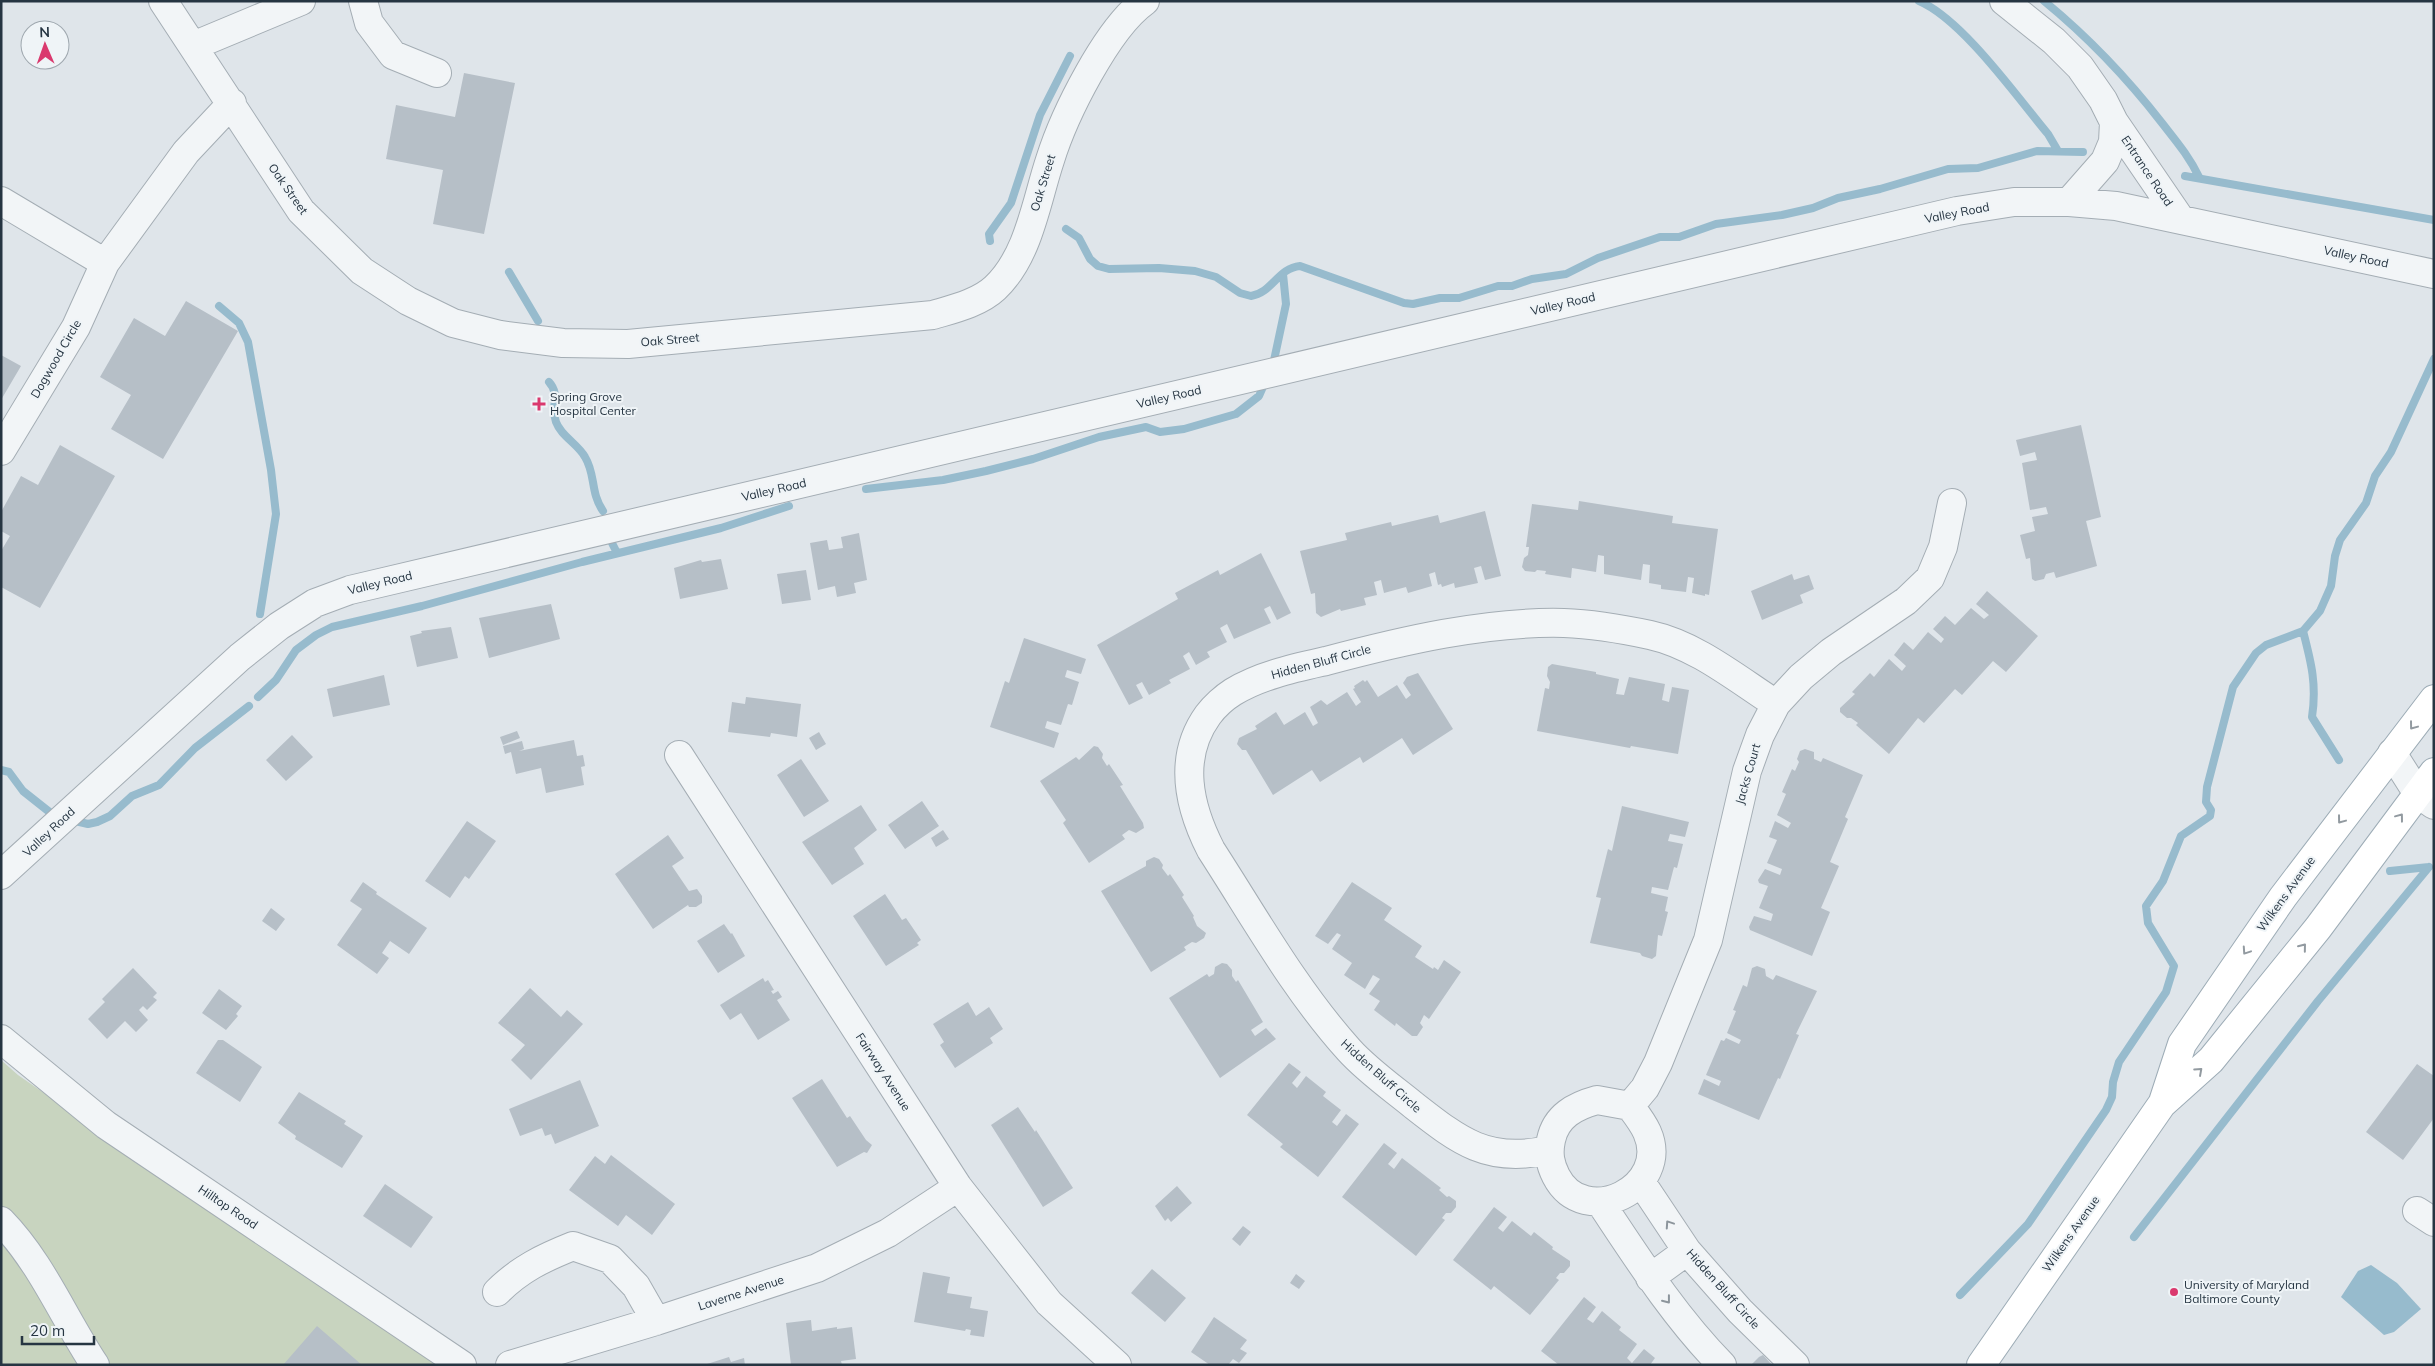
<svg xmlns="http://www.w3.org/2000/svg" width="2435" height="1366" font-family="Mulish,sans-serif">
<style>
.green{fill:#c8d4bf}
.water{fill:#97bbcd}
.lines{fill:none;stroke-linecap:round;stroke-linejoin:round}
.stream{stroke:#97bbcd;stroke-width:8}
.building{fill:#b6bfc7}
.minor-casing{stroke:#a4adb4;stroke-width:30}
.major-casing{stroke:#9dacb6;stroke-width:30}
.minor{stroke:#f2f5f7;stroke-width:28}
.major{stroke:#fff;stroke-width:28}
.oneway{stroke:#929aa0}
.oneway2{stroke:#8c959c}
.poi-dot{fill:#da396e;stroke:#eff4f7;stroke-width:2}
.labels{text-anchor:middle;stroke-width:4;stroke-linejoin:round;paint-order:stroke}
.street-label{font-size:12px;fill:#263542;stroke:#eff4f7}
.poi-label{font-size:12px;fill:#263542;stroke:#eff4f7;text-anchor:start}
</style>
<rect width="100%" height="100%" fill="#dfe5ea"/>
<path class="green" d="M 1,1060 L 18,1075 L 437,1365 L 1,1365 Z"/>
<path class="water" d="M 2371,1265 L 2397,1283 L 2421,1309 L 2394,1332 L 2384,1335 L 2341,1297 L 2358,1271 Z"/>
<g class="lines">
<path class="stream" d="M 1919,1 C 1962,19 2017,97 2048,134 L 2058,151
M 2044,1 C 2088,37 2127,78 2162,123 C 2176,141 2189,156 2199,177
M 2185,176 L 2434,220
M 1066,229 L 1079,238 L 1090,259 L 1098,266 L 1109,269 L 1159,268 L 1195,271 L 1216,277 L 1240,293 L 1251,296 C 1272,293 1278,268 1300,266 L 1404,303 L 1413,304 L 1440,298 L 1459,298 L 1498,286 L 1512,286 L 1532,279 L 1566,274 L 1598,258 L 1660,237 L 1679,237 L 1716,224 L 1782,215 L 1813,208 L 1838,198 L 1880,189 L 1948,169 L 1978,168 L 2037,151 L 2083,152
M 990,241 L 989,234 L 1011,203 L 1040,115 L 1070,56
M 509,272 L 538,321
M 219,306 L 239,323 L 248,342 L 271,470 L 276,514 L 260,614
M 1273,365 L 1286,304 L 1283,274
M 549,382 C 561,395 550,407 556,422 C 561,436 578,444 585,457 C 596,475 590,492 603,511
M 866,489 L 943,480 L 986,471 L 1033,459 L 1099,437 L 1146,427 L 1160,432 L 1184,429 L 1236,414 L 1259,396 L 1266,380
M 612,543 L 617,553
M 2303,631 C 2311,662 2317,684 2312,717 L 2339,760
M 258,697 L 276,680 L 296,650 L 316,635 L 332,627 L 422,606 L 582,562 L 721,528 L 789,506
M 1,770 L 9,772 L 23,791 L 52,814 L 58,816
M 71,820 L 88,824 L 97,822 L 110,816 L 132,796 L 159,785 L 195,748 L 249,706
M 2390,871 L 2429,867
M 2134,1237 L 2318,1001 L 2429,867
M 1960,1295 L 2028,1224 L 2106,1110 L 2112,1097 L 2113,1082 L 2119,1062 L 2166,992 L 2174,966 L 2148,923 L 2146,906 L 2163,881 L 2181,836 L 2210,816 L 2211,810 L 2206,802 L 2207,787 L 2233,687 L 2256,653 L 2266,645 L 2303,631 L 2320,611 L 2331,586 L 2335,556 L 2340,540 L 2366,503 L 2375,476 L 2391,452 L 2434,359"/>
</g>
<path class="building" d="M 464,73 L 515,83 L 484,234 L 433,224 L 443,170 L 386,159 L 396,105 L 455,117 Z
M 186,301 L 238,331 L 163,459 L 111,429 L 131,395 L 100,377 L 134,318 L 165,336 Z
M 1,355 L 21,366 L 1,400 Z
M 2081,425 L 2101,517 L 2086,521 L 2097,566 L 2056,578 L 2054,572 L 2046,574 L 2044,579 L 2035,581 L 2032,579 L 2030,558 L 2026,559 L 2020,535 L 2035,531 L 2032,517 L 2048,514 L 2046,507 L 2030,510 L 2022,463 L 2037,460 L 2035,452 L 2020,456 L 2016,440 Z
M 60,445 L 115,476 L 40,608 L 1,587 L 1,551 L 10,536 L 1,531 L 1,512 L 21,476 L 38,485 Z
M 1579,501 L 1673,516 L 1672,523 L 1718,529 L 1709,595 L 1705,594 L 1705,596 L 1692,593 L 1694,578 L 1688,577 L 1686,592 L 1661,589 L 1661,585 L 1649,583 L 1650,565 L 1643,564 L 1641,580 L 1604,574 L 1604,556 L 1598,555 L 1596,572 L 1572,568 L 1571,578 L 1545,574 L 1546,571 L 1537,570 L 1535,572 L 1525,571 L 1522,567 L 1524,558 L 1528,555 L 1529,547 L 1526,547 L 1532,504 L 1578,510 Z
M 1485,511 L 1501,576 L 1485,580 L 1481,566 L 1474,568 L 1478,583 L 1455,588 L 1454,583 L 1442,587 L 1441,584 L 1438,585 L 1435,572 L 1429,574 L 1432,586 L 1408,593 L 1406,587 L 1384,593 L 1381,580 L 1374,582 L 1377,595 L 1364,598 L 1366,605 L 1341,611 L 1340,609 L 1321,617 L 1316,613 L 1315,593 L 1311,594 L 1300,551 L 1347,540 L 1345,533 L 1391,522 L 1392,526 L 1438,515 L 1440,523 Z
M 859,533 L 867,580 L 854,583 L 856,593 L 837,597 L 835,586 L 818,590 L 810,543 L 827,540 L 829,550 L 843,548 L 841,537 Z
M 1261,553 L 1291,613 L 1277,620 L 1270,606 L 1264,609 L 1271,623 L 1234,639 L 1227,624 L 1220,628 L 1227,642 L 1207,652 L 1210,657 L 1196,665 L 1189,652 L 1183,656 L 1190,669 L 1169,680 L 1171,683 L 1149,695 L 1142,682 L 1136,685 L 1143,698 L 1129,705 L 1097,645 L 1178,599 L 1175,593 L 1218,570 L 1220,575 Z
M 721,559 L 728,589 L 680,599 L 674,568 L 701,560 L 702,562 Z
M 806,570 L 811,600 L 782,604 L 777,574 Z
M 1792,574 L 1794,580 L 1809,575 L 1814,589 L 1800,595 L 1803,603 L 1762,620 L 1751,591 Z
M 1987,591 L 2038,636 L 2006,672 L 1993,661 L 1962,695 L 1955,689 L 1924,723 L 1918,718 L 1889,754 L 1856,725 L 1858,723 L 1851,718 L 1847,718 L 1840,712 L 1840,708 L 1855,694 L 1852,692 L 1870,673 L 1874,677 L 1889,659 L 1902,671 L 1906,666 L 1894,655 L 1904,642 L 1913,650 L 1928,632 L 1941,643 L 1944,639 L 1933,629 L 1945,616 L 1955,625 L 1971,608 L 1984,619 L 1989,615 L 1976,604 Z
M 551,604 L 560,639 L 489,658 L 479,618 Z
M 451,627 L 458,658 L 417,667 L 410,636 L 422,633 L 421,631 Z
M 1024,638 L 1086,659 L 1081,674 L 1067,670 L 1065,677 L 1079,682 L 1072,705 L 1068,704 L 1061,725 L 1047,721 L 1045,728 L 1059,733 L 1054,748 L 990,727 L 1005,681 L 1009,683 Z
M 1552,664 L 1596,672 L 1596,674 L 1619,679 L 1616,694 L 1624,695 L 1629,677 L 1665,684 L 1662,700 L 1669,702 L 1672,687 L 1689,690 L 1678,754 L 1631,746 L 1630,748 L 1537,731 L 1545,688 L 1549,689 L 1550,682 L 1547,676 L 1548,667 Z
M 1418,673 L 1453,729 L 1413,755 L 1402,738 L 1363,763 L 1360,757 L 1320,782 L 1312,770 L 1273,795 L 1246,750 L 1242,750 L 1237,744 L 1239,738 L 1257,729 L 1255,726 L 1276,712 L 1284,725 L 1305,712 L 1313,726 L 1318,723 L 1310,707 L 1321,700 L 1327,705 L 1347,692 L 1356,706 L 1361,702 L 1353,689 L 1355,688 L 1354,686 L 1363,680 L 1365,682 L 1367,680 L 1378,697 L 1397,685 L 1406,699 L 1411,695 L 1403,683 L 1407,677 Z
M 384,675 L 390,705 L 333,717 L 327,689 Z
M 746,697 L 801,704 L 797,737 L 771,733 L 770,737 L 728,732 L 732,702 L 745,704 Z
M 517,731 L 520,738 L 503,745 L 500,737 Z
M 819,732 L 826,744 L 816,750 L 809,738 Z
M 292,735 L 313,757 L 286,781 L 266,760 Z
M 574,740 L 577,756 L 583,755 L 585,766 L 581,767 L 584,785 L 546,793 L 541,768 L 516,774 L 511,752 L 505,754 L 503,746 L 522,741 L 524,749 L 519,751 Z
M 1094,746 L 1098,747 L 1103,754 L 1102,758 L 1107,766 L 1109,764 L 1123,785 L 1120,786 L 1143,823 L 1144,828 L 1136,833 L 1129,830 L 1122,835 L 1125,839 L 1089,863 L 1063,823 L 1066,820 L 1040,781 L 1076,757 L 1079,760 Z
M 1805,749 L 1814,752 L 1814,759 L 1821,762 L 1823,758 L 1863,775 L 1845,817 L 1848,819 L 1830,862 L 1839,866 L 1821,908 L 1830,912 L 1812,956 L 1750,930 L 1749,927 L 1754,916 L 1771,921 L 1773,914 L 1759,908 L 1768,886 L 1759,883 L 1758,880 L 1765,869 L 1780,875 L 1782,869 L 1767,863 L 1777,840 L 1769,837 L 1775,821 L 1788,828 L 1791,823 L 1777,815 L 1786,794 L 1782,792 L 1792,769 L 1795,771 L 1799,762 L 1797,759 L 1800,751 Z
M 801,759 L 829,801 L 804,817 L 777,775 Z
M 922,801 L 939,826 L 905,849 L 888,825 Z
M 861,805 L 877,830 L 854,848 L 864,864 L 832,885 L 802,842 Z
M 1622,806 L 1689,822 L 1685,837 L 1670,834 L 1668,841 L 1683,844 L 1677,868 L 1674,867 L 1668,890 L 1652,887 L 1651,893 L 1668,897 L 1665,911 L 1668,912 L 1662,936 L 1658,935 L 1656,956 L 1652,959 L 1642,956 L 1640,953 L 1590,943 L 1601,898 L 1596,897 L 1608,849 L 1612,851 Z
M 467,821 L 496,841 L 469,879 L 465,876 L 450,898 L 425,881 Z
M 943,830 L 949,839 L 936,847 L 931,838 Z
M 668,835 L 684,858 L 672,866 L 689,891 L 697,889 L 702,896 L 702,903 L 696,907 L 689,907 L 688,905 L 653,929 L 615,874 Z
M 1154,857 L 1159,859 L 1163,865 L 1162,868 L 1168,876 L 1170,874 L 1184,895 L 1182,897 L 1194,916 L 1193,917 L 1197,926 L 1206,933 L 1204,938 L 1196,943 L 1192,942 L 1184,947 L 1186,950 L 1151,972 L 1101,891 L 1146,866 L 1146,861 Z
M 363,882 L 377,892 L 376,894 L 427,928 L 409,954 L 390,941 L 382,953 L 389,958 L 377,974 L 337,945 L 362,909 L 350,901 Z
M 1352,882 L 1392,908 L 1384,920 L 1422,946 L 1415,957 L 1433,969 L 1434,967 L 1438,970 L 1444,960 L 1461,972 L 1429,1019 L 1424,1015 L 1420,1023 L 1423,1027 L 1417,1036 L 1412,1036 L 1396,1023 L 1395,1026 L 1374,1010 L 1380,1001 L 1369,994 L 1380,979 L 1373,975 L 1365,989 L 1344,975 L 1352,963 L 1332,949 L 1341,935 L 1337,933 L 1328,944 L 1315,936 Z
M 885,894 L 902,920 L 906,918 L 921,940 L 917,943 L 919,945 L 886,966 L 853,916 Z
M 271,908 L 285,919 L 276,931 L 262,921 Z
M 724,924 L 731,934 L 732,933 L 745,956 L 718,973 L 697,941 Z
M 1222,963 L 1227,964 L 1232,970 L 1232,976 L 1236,982 L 1238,980 L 1263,1022 L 1251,1030 L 1255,1036 L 1266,1028 L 1276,1039 L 1220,1078 L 1169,998 L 1207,974 L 1209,977 L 1214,974 L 1215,967 Z
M 1757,966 L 1765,969 L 1766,976 L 1773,980 L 1776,975 L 1817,991 L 1796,1034 L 1799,1035 L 1780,1079 L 1778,1078 L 1759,1120 L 1698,1094 L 1704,1079 L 1719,1086 L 1721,1081 L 1706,1075 L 1721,1040 L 1724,1041 L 1726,1038 L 1739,1044 L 1741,1040 L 1727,1033 L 1736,1011 L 1733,1010 L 1743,985 L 1747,987 L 1752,968 Z
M 133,968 L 157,993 L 153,997 L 157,1000 L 147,1010 L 143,1006 L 139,1010 L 148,1020 L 136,1032 L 125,1021 L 107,1039 L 88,1019 L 105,1002 L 102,999 Z
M 763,978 L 765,982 L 768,980 L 774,990 L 771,991 L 773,994 L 778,991 L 782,997 L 777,1000 L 790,1020 L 758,1040 L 741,1013 L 730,1020 L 720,1005 Z
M 530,988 L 561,1017 L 567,1010 L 583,1024 L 531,1080 L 511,1060 L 525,1045 L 498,1023 Z
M 219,989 L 242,1006 L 236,1014 L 238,1016 L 226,1030 L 202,1013 Z
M 968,1002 L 976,1016 L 989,1007 L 1003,1029 L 990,1038 L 993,1043 L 955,1068 L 940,1045 L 944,1042 L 933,1024 Z
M 218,1040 L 223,1040 L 262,1067 L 240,1102 L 196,1073 Z
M 1289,1063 L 1301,1072 L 1292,1083 L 1297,1088 L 1306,1076 L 1326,1092 L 1323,1096 L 1341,1110 L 1332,1122 L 1337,1126 L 1346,1114 L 1359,1124 L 1318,1177 L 1280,1147 L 1283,1144 L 1247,1115 Z
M 2417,1064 L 2434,1076 L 2434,1118 L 2403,1160 L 2366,1132 Z
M 822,1079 L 847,1118 L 850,1116 L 866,1140 L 872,1145 L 867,1153 L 864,1152 L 837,1167 L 792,1098 Z
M 580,1080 L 599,1126 L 555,1144 L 551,1134 L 545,1136 L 542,1128 L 520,1136 L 509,1109 Z
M 299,1092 L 346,1121 L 344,1124 L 363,1136 L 342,1168 L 295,1139 L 296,1136 L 278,1123 Z
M 1018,1107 L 1035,1132 L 1036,1130 L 1073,1188 L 1043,1207 L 991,1125 Z
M 1384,1143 L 1397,1153 L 1388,1164 L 1394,1169 L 1402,1158 L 1441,1188 L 1439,1190 L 1447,1197 L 1449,1196 L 1456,1201 L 1456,1207 L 1451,1213 L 1446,1213 L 1442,1218 L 1445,1220 L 1416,1256 L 1342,1197 Z
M 611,1155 L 675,1204 L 652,1235 L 626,1215 L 618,1226 L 569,1190 L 595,1156 L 605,1164 Z
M 385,1184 L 433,1217 L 411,1248 L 363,1216 Z
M 1177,1186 L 1192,1203 L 1171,1222 L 1168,1218 L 1165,1221 L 1155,1206 Z
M 1494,1207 L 1507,1217 L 1498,1228 L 1503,1232 L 1512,1221 L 1531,1236 L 1534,1232 L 1553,1247 L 1552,1249 L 1570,1261 L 1570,1266 L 1564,1273 L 1560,1273 L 1556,1278 L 1559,1280 L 1530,1315 L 1494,1286 L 1491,1290 L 1453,1260 Z
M 1243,1226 L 1251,1232 L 1240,1246 L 1232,1239 Z
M 1152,1269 L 1186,1298 L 1165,1322 L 1131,1293 Z
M 923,1272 L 950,1277 L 947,1293 L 972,1297 L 970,1308 L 988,1311 L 984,1337 L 970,1335 L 971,1330 L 966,1329 L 965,1331 L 914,1322 Z
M 1296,1274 L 1305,1281 L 1299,1289 L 1290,1283 Z
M 1584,1297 L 1596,1307 L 1587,1319 L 1593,1323 L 1602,1311 L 1621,1327 L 1619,1330 L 1637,1344 L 1627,1358 L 1632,1363 L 1644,1349 L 1655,1358 L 1650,1365 L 1559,1365 L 1541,1351 Z
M 1214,1317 L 1247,1340 L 1240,1349 L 1247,1353 L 1239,1363 L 1233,1359 L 1228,1365 L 1210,1365 L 1191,1352 Z
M 811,1320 L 812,1331 L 837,1327 L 837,1329 L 852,1327 L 856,1359 L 841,1361 L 842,1365 L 791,1365 L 786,1323 Z
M 317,1326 L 362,1365 L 283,1365 Z
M 1763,1355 L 1772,1365 L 1751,1365 L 1759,1357 Z
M 729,1357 L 731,1362 L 744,1358 L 745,1365 L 704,1365 Z"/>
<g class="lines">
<defs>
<path id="minor" d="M 163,1 L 301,211 L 362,271 L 408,301 L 453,323 L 500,335 L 563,343 L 628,344 L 933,315 C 953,309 979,303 995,288 C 1029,256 1036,202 1050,160 C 1064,115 1107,28 1145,1
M 363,1 L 369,23 L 393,55 L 437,73
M 2004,1 L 2054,41 L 2080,67 L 2103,100 L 2114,122 L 2181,220
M 193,46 L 301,1
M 1,201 L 105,263
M 2069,202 L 2105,161 L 2113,142 L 2114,122
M 1,451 L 76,327 L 105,263 L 186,152 L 232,103
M 2392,753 L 2418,794 L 2434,805
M 679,755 L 958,1187 L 1049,1303 L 1117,1365
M 1,875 L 240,657 L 279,626 L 315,603 L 350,590 L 1957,211 L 2014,202 L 2069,202 L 2116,206 L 2434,274
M 1,1039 L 106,1125 L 462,1365
M 1597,1100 L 1630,1106 C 1636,1114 1643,1123 1647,1132 C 1672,1188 1584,1231 1556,1176 C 1550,1164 1548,1154 1551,1140 C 1556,1116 1575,1106 1597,1100 Z
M 1630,1106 L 1645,1088 L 1658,1063 L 1708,940 L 1747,771 L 1760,735 L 1776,704 L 1801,677 L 1831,652 L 1906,601 L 1930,578 L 1943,547 L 1952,503
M 1548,1150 C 1487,1164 1458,1140 1412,1104 C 1391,1087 1367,1070 1349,1050 C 1295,990 1255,918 1211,850 C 1189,807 1177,758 1208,715 C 1214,707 1225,697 1233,692 C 1261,675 1295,668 1326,661 C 1401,641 1486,621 1564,623 C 1593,624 1622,629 1650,635 C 1696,645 1737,679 1776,704
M 1641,1182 L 1687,1251 L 1740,1311 L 1795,1365
M 1600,1202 C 1638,1259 1674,1316 1722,1365
M 2417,1211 L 2434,1222
M 1,1221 C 42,1263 63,1317 95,1365
M 1650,1278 L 1687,1251
M 497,1292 C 520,1269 543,1258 573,1246 L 610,1259 L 636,1286 L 656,1321
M 510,1365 L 656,1321 L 817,1268 L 888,1233 L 958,1187"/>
<path id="major" d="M 2163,1102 L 2182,1044 L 2283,897 L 2434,699
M 1981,1365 L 2162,1104 L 2211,1060 L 2318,928 L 2434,772"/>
</defs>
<use href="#minor" class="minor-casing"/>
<use href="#major" class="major-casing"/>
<use href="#minor" class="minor"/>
<use href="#major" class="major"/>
</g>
<defs><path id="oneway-chevron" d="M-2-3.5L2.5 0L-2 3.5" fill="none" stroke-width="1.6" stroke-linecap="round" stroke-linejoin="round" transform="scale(1.25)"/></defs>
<g class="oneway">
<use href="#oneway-chevron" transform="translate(2413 726) rotate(127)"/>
<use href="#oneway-chevron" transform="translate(2400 817) rotate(-53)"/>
<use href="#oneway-chevron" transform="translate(2341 820) rotate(127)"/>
<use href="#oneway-chevron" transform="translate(2303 947) rotate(-51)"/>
<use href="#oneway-chevron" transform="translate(2246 951) rotate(124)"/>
<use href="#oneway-chevron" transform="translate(2199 1071) rotate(-42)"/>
</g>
<g class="oneway2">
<use href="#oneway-chevron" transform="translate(1669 1224) rotate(-124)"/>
<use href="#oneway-chevron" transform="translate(1667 1300) rotate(52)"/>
</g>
<g class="poi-dot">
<path d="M536.5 396.5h5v5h5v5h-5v5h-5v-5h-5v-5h5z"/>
<circle cx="2174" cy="1292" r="5"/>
</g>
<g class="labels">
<g class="street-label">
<text transform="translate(2147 171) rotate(56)" y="4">Entrance Road</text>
<text transform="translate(1043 183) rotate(-73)" y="4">Oak Street</text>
<text transform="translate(288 189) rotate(55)" y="4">Oak Street</text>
<text transform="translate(1957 213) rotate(-11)" y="4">Valley Road</text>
<text transform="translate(2356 257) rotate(12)" y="4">Valley Road</text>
<text transform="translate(1563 304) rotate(-13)" y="4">Valley Road</text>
<text transform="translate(670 340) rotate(-5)" y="4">Oak Street</text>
<text transform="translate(56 359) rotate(-60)" y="4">Dogwood Circle</text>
<text transform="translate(1169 397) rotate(-13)" y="4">Valley Road</text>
<text transform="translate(774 490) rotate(-13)" y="4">Valley Road</text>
<text transform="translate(380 583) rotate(-14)" y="4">Valley Road</text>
<text transform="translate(1321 662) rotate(-15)" y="4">Hidden Bluff Circle</text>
<text transform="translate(1748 774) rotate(-74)" y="4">Jacks Court</text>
<text transform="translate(49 832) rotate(-43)" y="4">Valley Road</text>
<text transform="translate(2286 894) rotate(-54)" y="4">Wilkens Avenue</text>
<text transform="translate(883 1072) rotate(57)" y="4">Fairway Avenue</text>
<text transform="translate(1381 1076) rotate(42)" y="4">Hidden Bluff Circle</text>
<text transform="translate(228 1207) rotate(34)" y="4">Hilltop Road</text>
<text transform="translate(2071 1234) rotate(-55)" y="4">Wilkens Avenue</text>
<text transform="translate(1723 1289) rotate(48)" y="4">Hidden Bluff Circle</text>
<text transform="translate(741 1293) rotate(-18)" y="4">Laverne Avenue</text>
</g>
<g class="poi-label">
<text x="550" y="401">Spring Grove<tspan x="550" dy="14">Hospital Center</tspan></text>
<text x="2184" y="1289">University of Maryland<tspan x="2184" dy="14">Baltimore County</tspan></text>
</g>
</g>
<rect width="2435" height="1366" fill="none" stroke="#263542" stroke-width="5"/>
<g transform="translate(45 45) rotate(358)"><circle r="24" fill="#eff4f7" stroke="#9fa8af"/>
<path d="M0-4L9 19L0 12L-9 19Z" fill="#da396e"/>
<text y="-8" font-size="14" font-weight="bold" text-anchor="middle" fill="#263542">N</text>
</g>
<path d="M22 1336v8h72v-8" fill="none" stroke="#263542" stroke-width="2.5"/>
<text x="30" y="1336" font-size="15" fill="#263542" stroke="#eff4f7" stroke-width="4" paint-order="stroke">20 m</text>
</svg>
